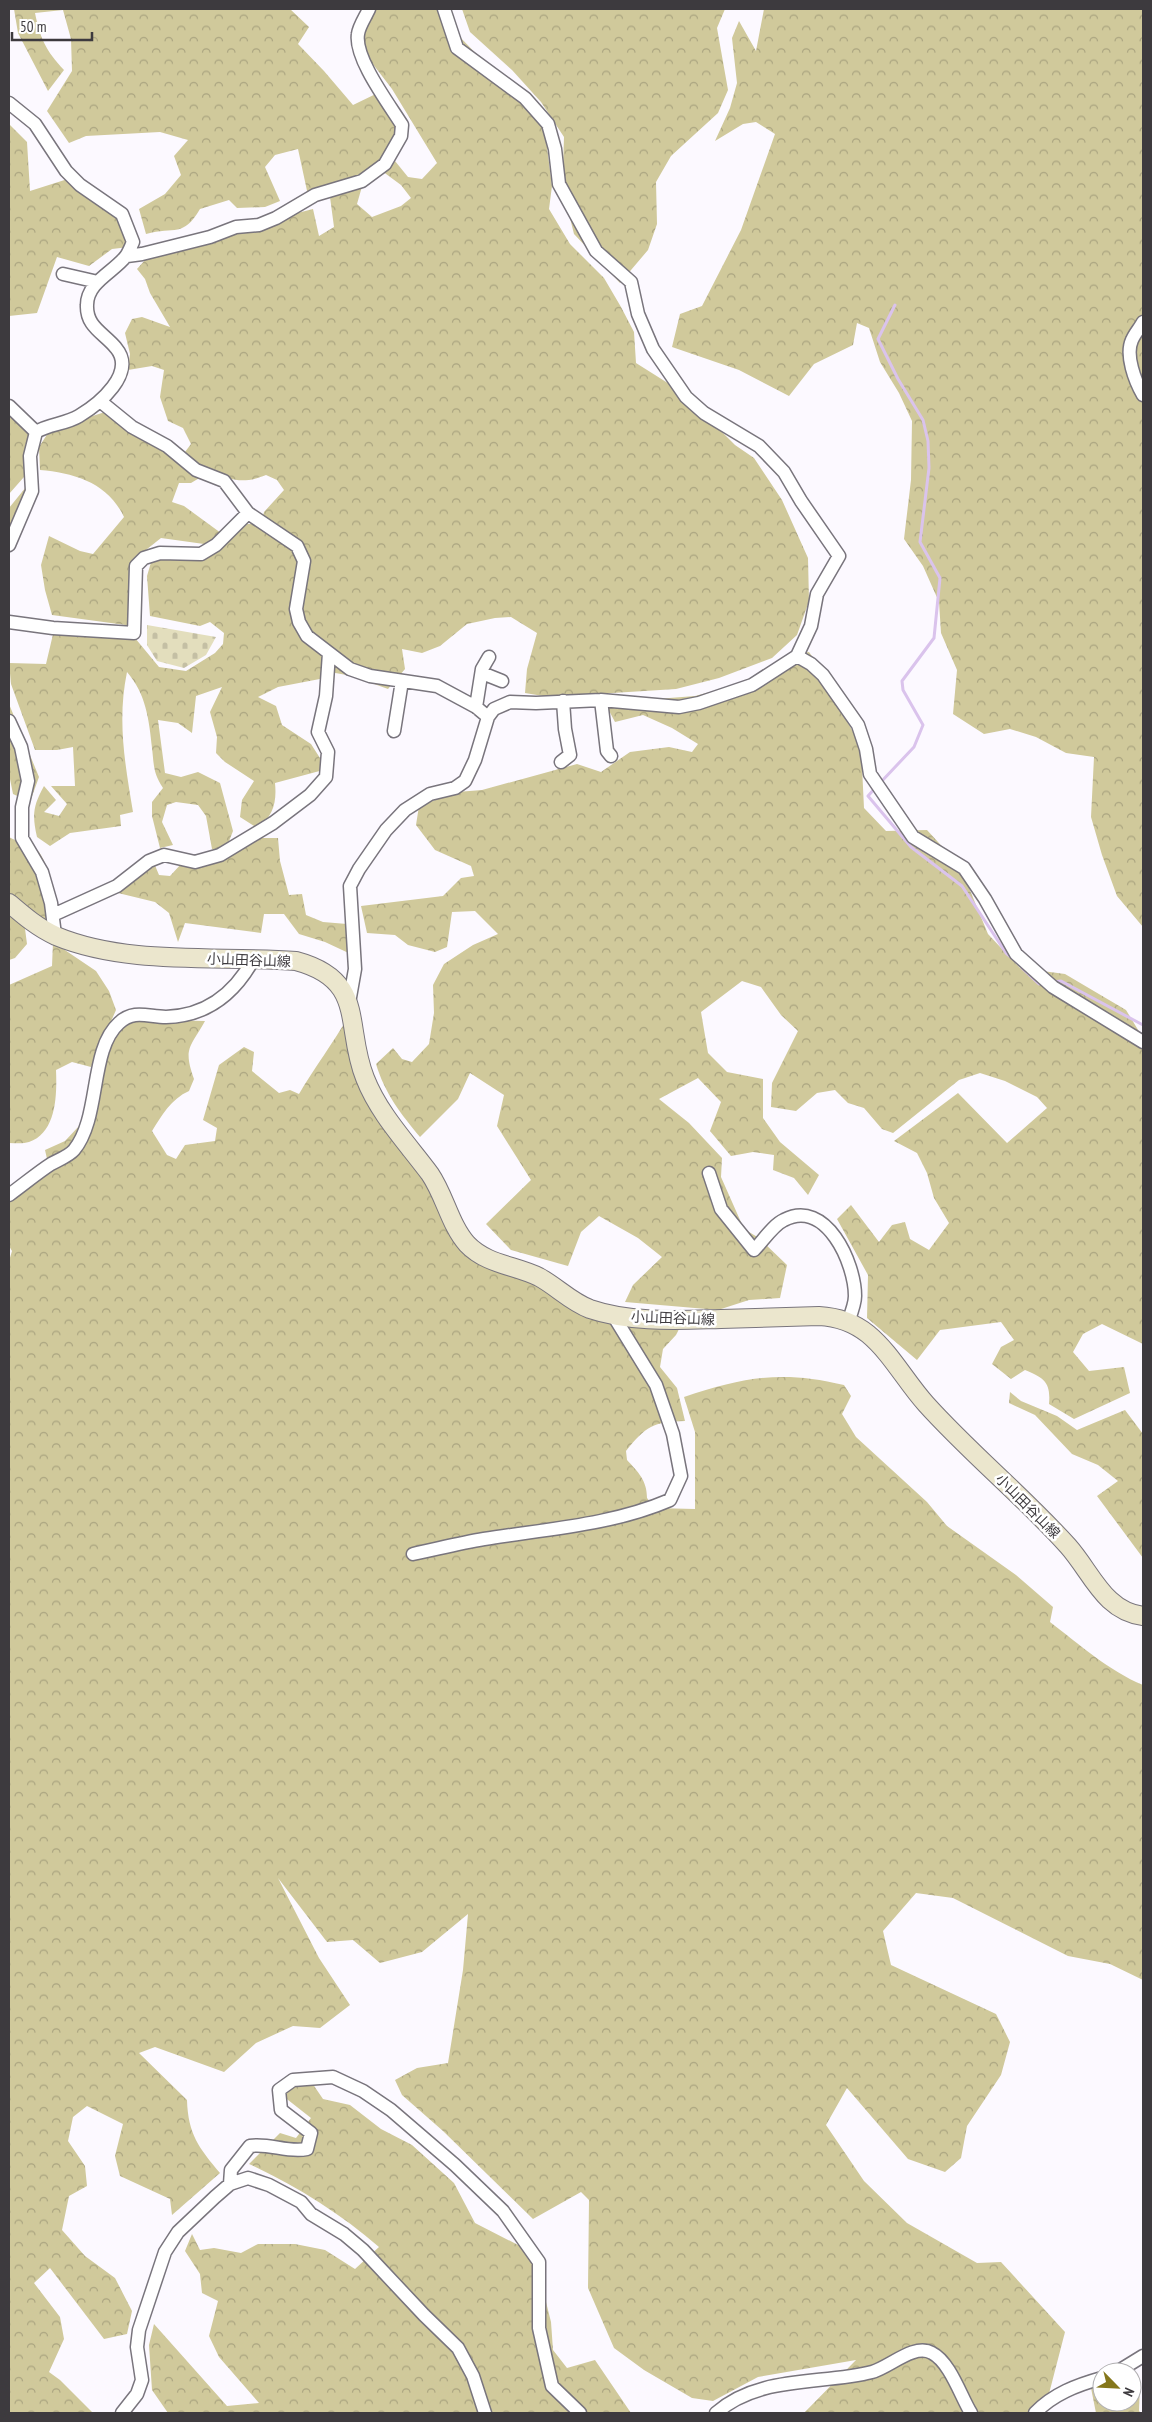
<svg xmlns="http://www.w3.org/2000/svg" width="1152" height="2422" font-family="'PT Sans Narrow','Noto Sans JP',sans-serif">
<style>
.forest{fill:url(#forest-crowns)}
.cemetery{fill:url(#cemetery-stones)}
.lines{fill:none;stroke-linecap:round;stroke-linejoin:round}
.stream{stroke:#dac3ec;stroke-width:3}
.minor-casing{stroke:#79757d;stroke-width:15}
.secondary-casing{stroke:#79757d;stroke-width:20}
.minor{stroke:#fff;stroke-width:12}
.secondary{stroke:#ebe6cd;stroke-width:18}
.labels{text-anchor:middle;stroke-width:5;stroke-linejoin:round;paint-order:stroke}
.street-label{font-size:14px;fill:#3d3a3e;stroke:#fff}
</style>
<defs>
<pattern id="forest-crowns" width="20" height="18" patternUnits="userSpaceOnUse" patternTransform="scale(1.25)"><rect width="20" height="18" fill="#d0c99b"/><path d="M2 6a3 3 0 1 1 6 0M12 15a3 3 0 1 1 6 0" fill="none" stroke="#aaa480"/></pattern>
<pattern id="cemetery-stones" width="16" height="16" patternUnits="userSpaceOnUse" patternTransform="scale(1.25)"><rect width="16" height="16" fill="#e3debd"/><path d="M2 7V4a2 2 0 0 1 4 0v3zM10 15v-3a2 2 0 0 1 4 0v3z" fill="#c4bfa4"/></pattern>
</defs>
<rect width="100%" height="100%" fill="#fcf9ff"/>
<path class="forest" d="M 14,9 L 290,9 L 309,27 L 298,44 L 324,71 L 353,105 L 384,90 L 398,116 L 395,148 C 369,171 341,186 309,200 L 298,149 L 275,155 L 265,167 L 280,201 L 265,207 L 237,208 L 229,200 L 200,209 C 183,238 175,226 146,234 L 139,209 L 165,194 L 181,175 L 174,156 L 188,140 L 160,132 L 86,136 L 69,143 L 47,111 L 72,71 L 71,39 L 63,10 L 35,13 C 40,38 46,51 64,70 L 48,91 L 18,33 Z
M 369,9 L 446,9 L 457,34 L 544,124 L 552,186 L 549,209 L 570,244 L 604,278 L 621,307 L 634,332 L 636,363 L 682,392 L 735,445 L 754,458 L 782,500 L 808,558 L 809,601 L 797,635 L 772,658 L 719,678 L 676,689 L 549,697 L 525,693 L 527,669 L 537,633 L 511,617 L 495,618 L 467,624 L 440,646 L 422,653 L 402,649 L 405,669 L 388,689 L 352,676 L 330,672 L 325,678 L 278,687 L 258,697 L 276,706 L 282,725 L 311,744 L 327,769 L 275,783 C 277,803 273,817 257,828 L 240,817 L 242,800 L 254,781 L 225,762 L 216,753 L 217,737 L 210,712 L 222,687 L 196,696 L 192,733 L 178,723 L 158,720 L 165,773 L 181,777 L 198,772 L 220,783 L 233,831 L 226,849 L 212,849 L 206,816 L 198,805 L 176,802 L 167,805 L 162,822 L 173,845 L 160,848 L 152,816 L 152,802 L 163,788 C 153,773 154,765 152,748 C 149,719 146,694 127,672 C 117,720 125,764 133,812 L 120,815 L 121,826 L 70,833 L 50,846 L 37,837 C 32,815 33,806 44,786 L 56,800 L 44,812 L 59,816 L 67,804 L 51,786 L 75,786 L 73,747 L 57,750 L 35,750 L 11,684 L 9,663 L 46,664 L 54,630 L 135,638 L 159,667 L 186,671 L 215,653 L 223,644 L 224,633 L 210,622 L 200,626 L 150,616 L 147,576 L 152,559 L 224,544 L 247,524 L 261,524 L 264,512 L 284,490 L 277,480 L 266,475 C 243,484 233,481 211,471 L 191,483 L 179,483 L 172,502 L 184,506 L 225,536 L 204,544 L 161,538 L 132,561 L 133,626 L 52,615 L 45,590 L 41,565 L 49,536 L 80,551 L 93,554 L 124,517 C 108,483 75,473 40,470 L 39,447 L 48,433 L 77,421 L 105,412 L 172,441 L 185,452 L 191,444 L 183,428 L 168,421 L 160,397 L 164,370 L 152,366 L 128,370 L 130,354 L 125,333 L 132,319 L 142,317 L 170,327 L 150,293 L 145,279 L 137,269 L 154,250 L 313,209 L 319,236 L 334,227 L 330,197 L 363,183 L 357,204 L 372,217 L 401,206 L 411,198 L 401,185 L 382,171 L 395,161 L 408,177 L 422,179 L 437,163 L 392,89 L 372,63 L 361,39 Z
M 462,9 L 725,9 L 717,28 L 728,90 L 718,113 L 671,156 L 656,182 L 657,224 L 648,250 L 620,283 L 574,234 L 566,202 L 563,168 L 564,137 L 541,102 L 512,70 L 470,32 Z
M 764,9 L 1143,9 L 1143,927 L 1117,896 L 1102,855 L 1091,817 L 1094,757 L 1066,753 L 1036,737 L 1010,729 L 984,734 L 953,714 L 957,670 L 941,633 L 939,602 L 923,566 L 904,539 L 911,480 L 912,421 L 899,393 L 880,362 L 869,328 L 857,323 L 853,345 L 814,364 L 789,396 L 739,370 L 672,347 L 680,314 L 702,306 L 741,230 L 775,134 L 756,122 L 743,124 L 715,141 L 730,108 L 737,83 L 732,38 L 739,21 L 756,51 Z
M 9,124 L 27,142 L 30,191 L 74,177 L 126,215 L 129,247 L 112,249 L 89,266 L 57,257 L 37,313 L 9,316 Z
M 9,398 L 26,417 L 30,433 L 25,446 L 24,477 L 9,494 Z
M 26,487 L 22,512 L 9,538 L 9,508 Z
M 809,652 L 831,683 L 839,707 L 861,746 L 864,808 L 886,831 L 927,830 L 960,866 L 988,934 L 1020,968 L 1065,974 L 1126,1010 L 1143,1038 L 1143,1344 L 1102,1324 L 1083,1334 L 1073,1352 L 1089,1371 L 1124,1367 L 1130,1393 L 1074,1419 L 1049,1404 C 1051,1382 1044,1378 1025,1370 L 1011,1379 L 992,1364 L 1001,1347 L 1014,1340 L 1001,1322 L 940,1330 L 917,1360 L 867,1318 L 868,1275 L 837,1219 L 851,1205 L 879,1242 L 892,1225 L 905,1222 L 910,1239 L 929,1250 L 949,1223 L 934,1198 L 927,1173 L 917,1153 L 894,1141 L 958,1093 L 1007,1143 L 1047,1108 L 1037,1097 L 1005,1081 L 980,1073 L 959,1080 L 893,1133 L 882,1129 L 864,1108 L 848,1103 L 835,1090 L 817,1093 L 796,1111 L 771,1107 L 772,1083 L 798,1031 L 781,1015 L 761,987 L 742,981 L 701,1012 L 708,1053 L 727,1072 L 763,1079 L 763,1118 L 780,1142 L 819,1175 L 808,1195 L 794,1178 L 773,1170 L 774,1155 L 753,1152 L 731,1156 L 710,1131 L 721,1102 L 698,1078 L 659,1099 L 689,1123 L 722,1158 L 721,1177 L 744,1229 L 759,1238 L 787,1265 L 780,1298 L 749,1300 L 718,1310 L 625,1302 L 633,1285 L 662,1257 L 638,1238 L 599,1216 L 581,1232 L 568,1266 L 511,1250 L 486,1224 L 531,1180 L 497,1126 L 504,1095 L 470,1073 L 458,1099 L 420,1137 C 401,1114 385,1094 376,1064 L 393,1048 L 402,1059 L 412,1062 L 429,1044 L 434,1013 L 433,985 L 444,964 L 473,945 L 498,934 L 475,911 L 452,912 L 447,947 L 435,952 L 408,945 L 395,935 L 367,933 L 361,906 L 443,896 L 461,878 L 474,876 L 471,866 L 435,850 L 416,825 L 419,806 L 457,792 L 482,790 L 577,764 L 601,772 L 630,752 L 669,747 L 692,752 L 698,744 L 672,728 L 643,715 L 615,722 L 605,703 L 695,696 L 725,688 L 775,668 L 802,653 Z
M 9,704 L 39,777 L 30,802 L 13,794 L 9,774 Z
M 9,837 C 17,842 31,844 37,850 C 50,862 55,906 58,924 L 24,921 L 27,944 L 15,958 L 9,960 Z
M 261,838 L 278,838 L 280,861 L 289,895 L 302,894 L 306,915 L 323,922 L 347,924 L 346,933 L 355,956 L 325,942 L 299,934 L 284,914 L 264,914 L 261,933 L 185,923 L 178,942 L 169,913 L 155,902 L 118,893 L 154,863 L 159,875 L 170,876 L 182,863 C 214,871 234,854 261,838 Z
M 53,942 L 96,971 L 109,991 L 116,1010 L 91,1067 L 72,1062 L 56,1070 C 57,1093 57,1133 29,1142 C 23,1144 15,1143 9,1143 L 9,985 L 52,966 Z
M 349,1015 L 369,1072 L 459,1241 L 554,1275 L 597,1307 L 681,1325 L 676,1335 L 663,1349 L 660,1367 L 677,1388 L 685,1421 C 653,1422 646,1426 626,1451 L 627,1460 C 638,1472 647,1480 647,1498 L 655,1508 L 695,1509 L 695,1432 L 684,1397 C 744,1377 782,1370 844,1385 L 851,1396 L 842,1414 L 856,1437 L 927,1502 L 947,1526 L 1016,1575 L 1053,1607 L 1050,1622 C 1079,1644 1109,1671 1143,1685 L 1143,1980 L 1110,1964 L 1068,1956 L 953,1898 L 916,1893 L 883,1931 L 891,1965 L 996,2014 L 1010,2042 L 1001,2075 L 967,2126 L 961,2158 L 945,2172 L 908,2159 L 847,2088 L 826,2125 L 864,2181 L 907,2223 L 977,2263 L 1001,2262 L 1065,2332 L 1044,2413 L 804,2413 L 856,2360 L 758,2377 L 713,2401 L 692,2398 L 644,2370 L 614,2348 L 588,2288 L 589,2200 L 581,2192 L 533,2219 L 443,2131 L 402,2095 L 395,2080 L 417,2068 L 448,2063 L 463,1970 L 468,1914 L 422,1952 L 380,1963 L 353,1940 L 327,1942 L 278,1878 L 319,1958 L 350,2005 L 320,2028 L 293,2026 L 256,2043 L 224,2072 L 155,2047 L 139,2053 L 187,2100 C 188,2134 199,2148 220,2173 L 172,2215 L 170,2199 L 120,2176 L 115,2156 L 123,2124 L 87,2106 L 73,2117 L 68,2141 L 85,2166 L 87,2186 L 69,2196 L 62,2230 L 85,2256 L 115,2278 L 132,2311 L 127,2334 L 104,2339 L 50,2268 L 34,2283 L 60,2317 L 64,2339 L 49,2372 L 60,2380 L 93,2413 L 9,2413 L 9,1261 L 12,1251 L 9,1246 L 9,1195 L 50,1172 L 45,1150 L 65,1141 L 80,1125 L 112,1043 L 124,1025 L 138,1017 L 160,1020 L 205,1021 C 190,1048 183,1048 194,1079 L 189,1091 C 171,1099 162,1115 152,1131 L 167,1155 L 176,1159 L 185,1145 L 215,1141 L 217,1128 L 203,1120 L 219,1065 L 244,1047 L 254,1052 L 252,1071 L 279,1093 L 290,1090 L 299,1094 C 315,1067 334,1042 349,1015 Z
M 1010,1392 L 1021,1401 L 1057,1416 L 1077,1430 L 1125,1410 L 1143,1434 L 1143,1558 L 1097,1496 L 1118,1481 L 1098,1465 L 1072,1454 L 1035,1415 L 1009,1403 Z
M 306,2074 L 323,2099 L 350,2105 L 381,2129 L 412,2145 L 454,2183 L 475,2223 L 520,2246 L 539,2274 L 551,2322 L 553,2350 L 567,2368 L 595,2360 L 631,2413 L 168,2413 L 152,2390 L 149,2345 L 154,2324 L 227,2406 L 259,2403 L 219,2357 L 209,2336 L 218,2301 L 202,2293 L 200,2274 L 185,2251 L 192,2234 L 200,2250 L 214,2248 L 241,2253 L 258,2244 L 295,2244 L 325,2250 L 355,2269 L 379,2247 C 341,2214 295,2185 249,2164 L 280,2133 L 296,2138 L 311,2118 L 283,2096 Z
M 1134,2374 L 1140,2383 L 1139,2411 L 1141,2413 L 1096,2413 L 1091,2388 L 1102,2385 L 1102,2402 L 1132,2402 L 1132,2375 Z"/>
<path class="cemetery" d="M 147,625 L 216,637 L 206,655 L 184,668 L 157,661 L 147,645 Z"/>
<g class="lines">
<path class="stream" d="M 881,782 L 914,747 L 923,725 L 903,690 L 902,681 L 934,638 L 940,578 L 920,542 L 929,468 L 928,441 L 923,420 L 898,379 L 878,339 L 895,305
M 876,787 L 868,796 L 911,847 L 962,886 L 1006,953 L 1012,958
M 1022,968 L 1039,984 L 1042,983
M 1053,982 L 1061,981 L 1143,1025"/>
<defs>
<path id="minor" d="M 9,103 L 35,124 L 66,171 L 80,185 L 122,214 L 133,242 C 131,246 129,252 126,256 C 114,272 87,282 87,305 C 86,327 104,333 116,348 C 137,373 99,404 79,416 C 66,424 49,424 36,432 L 30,456 L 32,491 L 9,545
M 127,256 L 142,254 L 210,237 L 236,227 L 259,225 L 276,218 L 315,195 L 362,181 L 385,164 L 401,136 L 402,125 C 389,104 354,58 358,34 C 359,26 366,16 369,9
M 63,274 L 98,282
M 1143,322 C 1140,328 1135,333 1132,340 C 1125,355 1135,381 1143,395
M 100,401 L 132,427 L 167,446 L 196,470 L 224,481 L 248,513 L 297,546 L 304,561 L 296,609 L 299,622 L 307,636 L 350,669 L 370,676 L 437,686 L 476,707 L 488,717
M 9,406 L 36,432
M 9,622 L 53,628 L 134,633 L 136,566 L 144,558 L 160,553 L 201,554 L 216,545 L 248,513
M 797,656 L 811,664 L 823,675 L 858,725 L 866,749 L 870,774 L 913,837 L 964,868 L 985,899 L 1016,954 L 1053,987 L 1143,1042
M 482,673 L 502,681
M 601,700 L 607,751 L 611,756
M 476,707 L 482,669 L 489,657
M 9,721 L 21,747 L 28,781 L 22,807 L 22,838 L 42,872 L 51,903 L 55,935
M 394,731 L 402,681
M 561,762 L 570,755 L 565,729 L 563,701
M 53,915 L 117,886 L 149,861 L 164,855 L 195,862 L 220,855 L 273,823 L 310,795 L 326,777 L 328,752 L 318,732 L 326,696 L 329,653
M 349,1003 L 355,969 L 350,886 L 359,869 L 386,830 L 405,810 L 430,794 L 455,788 L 465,781 L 475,760 L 488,717 L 494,709 L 510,702 L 536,703 L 601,700 L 679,707 L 699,703 L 752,685 L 797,656 L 811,626 L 817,594 L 839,556 L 801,501 L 784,472 L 759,446 L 704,413 L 686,397 L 653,349 L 638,314 L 631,282 L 596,251 L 559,184 L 555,149 L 548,124 L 525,98 L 457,48 L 444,9
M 709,1173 L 721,1209 L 754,1250 C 763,1241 773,1225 784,1220 C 826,1198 855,1263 855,1296 C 855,1304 851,1314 848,1322
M 9,1195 C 23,1185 37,1173 51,1164 C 58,1160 69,1156 74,1150 C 101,1117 89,1050 119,1023 C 134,1009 148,1017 166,1017 C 206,1016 234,994 253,960
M 413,1554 C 437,1549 460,1543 484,1539 C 547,1529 612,1525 670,1500 L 681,1476 L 673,1434 L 656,1385 L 613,1315
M 230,2184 L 231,2170 L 250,2146 C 270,2143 287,2153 307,2149 L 311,2133 L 281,2110 L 279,2090 L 293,2080 L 333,2077 L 363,2091 L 391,2110 L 455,2165 L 503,2211 L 539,2262 L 539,2328 L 552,2386 L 580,2413
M 1117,2372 L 1143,2356
M 122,2413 L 137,2394 L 142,2380 L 137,2347 L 139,2330 L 165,2252 L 178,2232 L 215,2197 L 230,2184 L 248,2178 L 269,2185 L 301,2202 L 311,2214 L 344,2234 L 363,2250 L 424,2315 L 458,2348 L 473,2376 L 485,2413
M 716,2413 C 759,2375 821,2385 872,2372 C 890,2367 914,2343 932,2353 C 950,2362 961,2397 971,2413
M 1035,2413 C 1053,2394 1077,2385 1102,2378"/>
<path id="secondary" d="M 9,903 C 23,915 38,928 56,936 C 128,966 219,955 296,961 C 367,980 344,1026 365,1078 C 379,1114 407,1143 430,1174 C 445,1196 450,1225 467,1244 C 487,1265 515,1265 539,1277 C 556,1286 571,1302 590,1309 C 631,1323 678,1320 721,1319 C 754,1318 786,1317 819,1316 C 838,1317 853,1322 868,1334 C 891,1353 906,1382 926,1404 C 971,1454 1023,1496 1068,1546 C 1092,1573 1104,1611 1143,1616"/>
</defs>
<use href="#minor" class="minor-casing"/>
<use href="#secondary" class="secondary-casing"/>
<use href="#minor" class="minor"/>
<use href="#secondary" class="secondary"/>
</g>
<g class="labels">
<g class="street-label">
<text transform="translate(249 960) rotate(2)" y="5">小山田谷山線</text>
<text transform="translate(673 1318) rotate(2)" y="5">小山田谷山線</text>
<text transform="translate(1028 1506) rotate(45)" y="5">小山田谷山線</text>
</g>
</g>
<rect width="1152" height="2422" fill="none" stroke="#3d3a3e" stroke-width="20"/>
<g transform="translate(1117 2387) rotate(114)"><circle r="24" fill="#ffffff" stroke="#b1b0b2"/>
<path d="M0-4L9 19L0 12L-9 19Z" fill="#85771b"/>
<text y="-8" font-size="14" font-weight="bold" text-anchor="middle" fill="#3d3a3e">N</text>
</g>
<path d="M12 32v8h80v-8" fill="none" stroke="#3d3a3e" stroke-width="2.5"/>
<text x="20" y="32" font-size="15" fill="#3d3a3e" stroke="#ffffff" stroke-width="4" paint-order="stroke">50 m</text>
</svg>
